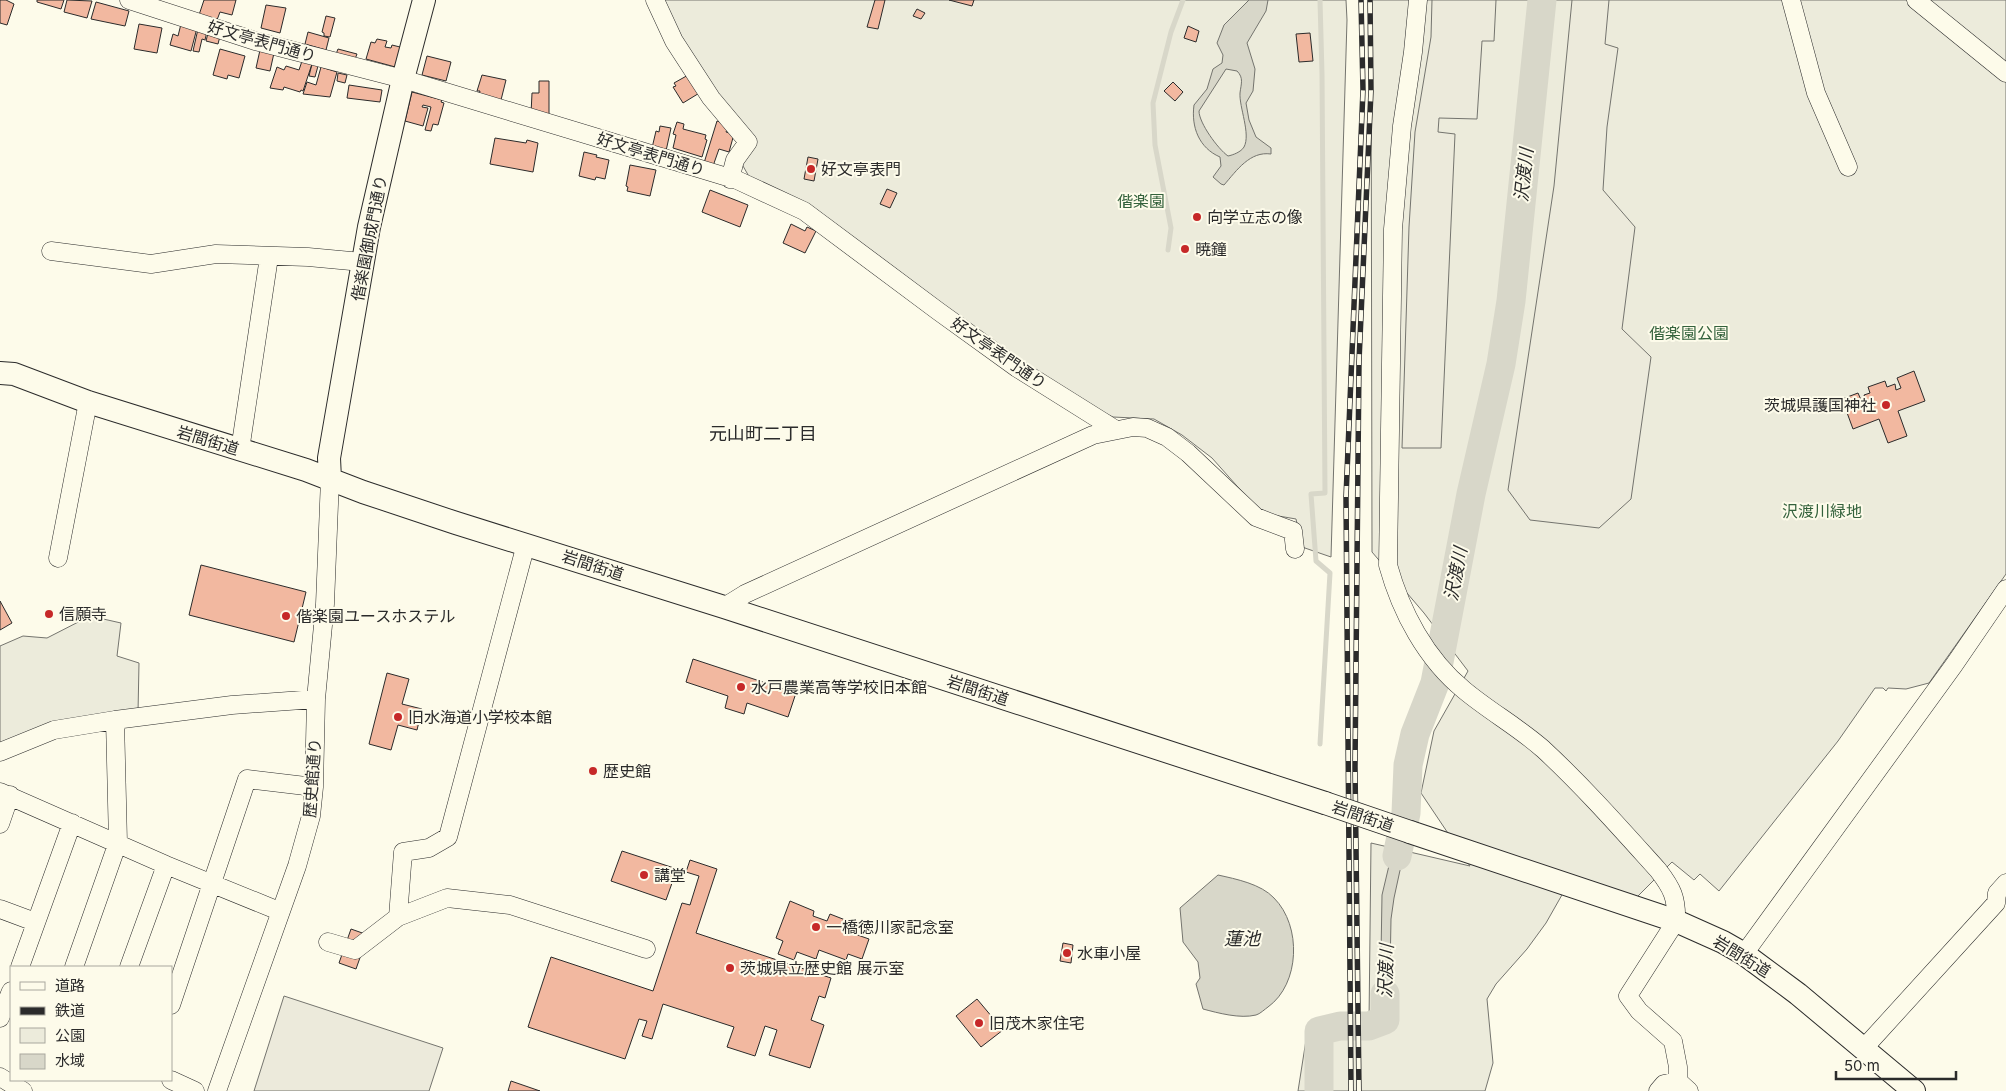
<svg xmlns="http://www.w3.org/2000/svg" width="2006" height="1091" font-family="Inter,'Noto Sans JP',sans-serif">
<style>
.green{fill:#ecebdb;stroke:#74746e}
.parking{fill:#eceadb;stroke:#74746e}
.water{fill:#d8d7c9;stroke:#74746e;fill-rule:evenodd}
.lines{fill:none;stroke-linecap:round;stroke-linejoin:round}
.stream{stroke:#d8d7c9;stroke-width:5}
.river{stroke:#d8d7c9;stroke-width:29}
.building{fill:#f2b8a0;stroke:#2b2b2b}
.minor-casing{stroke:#2b2b2b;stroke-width:19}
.major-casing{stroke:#2b2b2b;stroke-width:24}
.minor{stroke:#fdfbea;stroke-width:18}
.major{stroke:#fdfbea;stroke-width:22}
.rail-casing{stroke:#2b2b2b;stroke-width:5.5}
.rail{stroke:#fdfbea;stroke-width:4;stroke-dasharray:11;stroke-linecap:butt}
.major-bridge-casing{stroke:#2b2b2b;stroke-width:24;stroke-linecap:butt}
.major-bridge{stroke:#fdfbea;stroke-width:22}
.poi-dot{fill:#c62828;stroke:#fdfbea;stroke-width:2}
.labels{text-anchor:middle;stroke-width:4;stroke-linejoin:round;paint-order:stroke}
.street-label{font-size:16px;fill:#2b2b2b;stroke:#fdfbea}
.poi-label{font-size:16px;fill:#2b2b2b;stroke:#fdfbea;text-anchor:start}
.park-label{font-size:16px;fill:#34623c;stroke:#fdfbea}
.water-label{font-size:18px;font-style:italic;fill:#2b2b2b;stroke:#fdfbea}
.neighbourhood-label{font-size:18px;fill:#2b2b2b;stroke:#fdfbea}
</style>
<rect width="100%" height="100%" fill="#fdfbea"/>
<path class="green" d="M 661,0 L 1346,0 L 1347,20 L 1331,557 L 1302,547 L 1296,519 L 1261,513 L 1212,458 L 1182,435 L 1154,419 L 1113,417 L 1083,403 L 751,180 L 739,159 L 756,141 L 728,110 L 691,53 Z
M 1371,0 L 2006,0 L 2006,574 L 1929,683 L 1906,689 L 1888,688 L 1886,691 L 1883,688 L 1875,688 L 1838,741 L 1719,891 L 1700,874 L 1694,880 L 1672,862 L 1637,897 L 1571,879 L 1546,923 L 1527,949 L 1496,984 L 1487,999 L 1493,1063 L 1485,1091 L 1298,1091 L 1306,1040 L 1369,1023 L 1371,843 L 1470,866 L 1421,793 L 1434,731 L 1468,671 L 1424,613 L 1372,552 Z
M 90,616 L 121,623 L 117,656 L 139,663 L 138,713 L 0,745 L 0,646 L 23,636 L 47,638 Z"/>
<path class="parking" d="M 1432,0 L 1496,0 L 1494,41 L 1482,41 L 1477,119 L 1439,118 L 1438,132 L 1455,134 L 1441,448 L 1402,448 L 1409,227 L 1415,132 L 1431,37 Z
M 1572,0 L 1609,0 L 1605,44 L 1618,48 L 1607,127 L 1603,190 L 1635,227 L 1622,329 L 1651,357 L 1631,499 L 1599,528 L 1530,520 L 1508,490 L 1554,186 Z
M 284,996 L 443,1048 L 429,1091 L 254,1091 Z"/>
<path class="water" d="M 1249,0 L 1268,0 L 1266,11 L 1247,43 L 1255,69 L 1253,91 L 1246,103 L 1249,120 L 1256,137 L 1271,148 L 1271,154 C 1250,151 1237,170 1224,185 L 1221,184 L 1213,177 L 1221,166 L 1220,157 C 1199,148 1191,127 1194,105 L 1207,89 L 1213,69 L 1222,63 L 1223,55 L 1217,43 L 1224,25 ZM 1226,69 L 1237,71 C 1244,78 1241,84 1240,93 C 1239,107 1251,134 1244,147 C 1241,152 1233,155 1228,156 C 1218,149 1199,123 1199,111 Z
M 1396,836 L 1407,838 L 1394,898 L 1391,919 L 1389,1025 L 1369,1032 L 1374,1021 L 1380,1016 L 1382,895 Z
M 1218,875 C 1236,879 1261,884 1274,898 C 1302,926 1300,984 1268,1007 C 1265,1009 1260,1014 1256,1015 C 1240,1019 1218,1013 1203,1009 L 1196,984 L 1200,978 L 1198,962 L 1183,942 L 1180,908 Z
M 1316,1026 L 1325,1063 L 1324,1091 L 1314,1091 Z"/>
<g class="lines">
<path class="stream" d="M 1320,0 L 1322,74 L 1325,493 L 1311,494 L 1316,561 L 1330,573 L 1320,744
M 1168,250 L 1171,228 L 1155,145 L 1153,103 L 1171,32 L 1183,0"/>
<path class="river" d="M 1397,856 L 1406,813 L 1408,765 L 1415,734 L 1435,683 L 1471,494 L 1501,364 L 1511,301 L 1542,0
M 1319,1091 L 1319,1031 L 1340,1026 L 1369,1026 L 1385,1020 L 1385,994"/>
</g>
<path class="building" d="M 0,0 L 6,0 L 14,4 L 7,25 L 0,23 Z
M 37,0 L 64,0 L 61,9 L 37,2 Z
M 67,0 L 92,1 L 87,18 L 64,12 Z
M 204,0 L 236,0 L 232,15 L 220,12 L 217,20 L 199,15 Z
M 875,0 L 885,0 L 878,29 L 867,27 Z
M 949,0 L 974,0 L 972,6 Z
M 96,2 L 129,11 L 125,26 L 91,19 Z
M 266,5 L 286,8 L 280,33 L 261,28 Z
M 917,9 L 925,13 L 921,19 L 913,16 Z
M 326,16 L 335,18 L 330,37 L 324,36 L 324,33 L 322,32 Z
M 139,24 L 162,28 L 157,53 L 134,49 Z
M 181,24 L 197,28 L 191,51 L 170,45 L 173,34 L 178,36 Z
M 1188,26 L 1199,31 L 1196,42 L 1184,38 Z
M 198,29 L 207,31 L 205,40 L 202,39 L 199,52 L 193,51 Z
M 308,32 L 329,38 L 326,50 L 305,44 Z
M 208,33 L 220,36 L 218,44 L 206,41 Z
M 1310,33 L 1313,61 L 1299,62 L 1296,34 Z
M 377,39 L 387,41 L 385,47 L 391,48 L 392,45 L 404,48 L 399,68 L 366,59 L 371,42 L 375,43 Z
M 220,49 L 245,56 L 239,78 L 228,75 L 227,79 L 213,75 Z
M 338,49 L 357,54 L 355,59 L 336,54 Z
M 260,50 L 274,53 L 270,71 L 256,68 Z
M 427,56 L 451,62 L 446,81 L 422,75 Z
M 302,61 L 312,64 L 303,91 L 301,90 L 300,92 L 284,87 L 283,90 L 270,88 L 277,67 L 284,70 L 286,66 L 299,70 Z
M 312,64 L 318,66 L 315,77 L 309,76 Z
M 321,67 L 337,72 L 330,97 L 303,94 L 307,82 L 316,85 Z
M 338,73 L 347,75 L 345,83 L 337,81 Z
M 690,74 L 701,92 L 683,103 L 673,87 L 676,86 L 674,83 Z
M 482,75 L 506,80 L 500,104 L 478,98 L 480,91 L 477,91 Z
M 539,81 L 549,81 L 549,114 L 531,114 L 532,93 L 539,93 Z
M 1173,82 L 1183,92 L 1175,101 L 1164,91 Z
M 349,85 L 382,90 L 380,102 L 347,98 Z
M 412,92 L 442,100 L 441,102 L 444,103 L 438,125 L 433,124 L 431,131 L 425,130 L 431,107 L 423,105 L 422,107 L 428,108 L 423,126 L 405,121 Z
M 717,121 L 729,125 L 726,132 L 734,134 L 729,152 L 719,149 L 713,166 L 704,163 Z
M 677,122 L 684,124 L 683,129 L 706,135 L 705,139 L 707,140 L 702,157 L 673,148 L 676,135 L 673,134 Z
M 660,126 L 671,128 L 666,151 L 652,148 L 656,131 L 659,132 Z
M 495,138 L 526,143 L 527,140 L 538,143 L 533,172 L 490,164 Z
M 584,152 L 597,155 L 596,157 L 609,160 L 605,179 L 596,177 L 595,180 L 579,176 Z
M 808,157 L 818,159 L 814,181 L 804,179 Z
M 630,165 L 656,170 L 650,196 L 627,191 L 628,187 L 626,186 Z
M 887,189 L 897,193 L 890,208 L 880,204 Z
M 710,190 L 748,205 L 740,227 L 702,212 Z
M 791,224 L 805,231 L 807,227 L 816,231 L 805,253 L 783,243 Z
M 1914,371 L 1925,401 L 1898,411 L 1907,436 L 1888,443 L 1879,419 L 1853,429 L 1842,399 L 1858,393 L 1862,402 L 1866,401 L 1864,395 L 1870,393 L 1868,387 L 1885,381 L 1887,387 L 1895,384 L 1896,390 L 1901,388 L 1897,378 Z
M 201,565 L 306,592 L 294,642 L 189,615 Z
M 0,601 L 12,623 L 0,630 Z
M 693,659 L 796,693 L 788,717 L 747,703 L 744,714 L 725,708 L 728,696 L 686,682 Z
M 387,673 L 409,679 L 402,704 L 422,709 L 417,730 L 398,725 L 391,750 L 369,744 Z
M 622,851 L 677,869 L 666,900 L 611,881 Z
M 690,860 L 717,869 L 696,933 L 831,978 L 825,998 L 819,996 L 811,1020 L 824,1025 L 810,1068 L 769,1055 L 777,1030 L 765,1026 L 755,1056 L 727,1047 L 734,1027 L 663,1004 L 652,1039 L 642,1036 L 647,1021 L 639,1019 L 625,1059 L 528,1027 L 551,957 L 653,991 L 682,903 L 690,905 L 699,876 L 686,872 Z
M 790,901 L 814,911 L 813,916 L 827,921 L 830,914 L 853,923 L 849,932 L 869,939 L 862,959 L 848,954 L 846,960 L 819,950 L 816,959 L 797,952 L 794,960 L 778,954 L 783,941 L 776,938 Z
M 351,929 L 368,935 L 356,969 L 339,963 Z
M 1063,943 L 1073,945 L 1071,963 L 1060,961 Z
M 977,999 L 1003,1030 L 981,1047 L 956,1016 Z
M 511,1081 L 540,1091 L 508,1091 Z"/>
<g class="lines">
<defs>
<path id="minor" d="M 129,0 L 255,41 L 403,79 L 737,180 L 804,211 L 938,311 L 1017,368 L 1116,430
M 655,0 L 674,41 L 711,98 L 748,142 L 735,160 L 730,179
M 1418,0 L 1413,52 L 1402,126 L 1393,229 L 1388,565 C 1401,612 1426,659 1464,690 C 1489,711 1518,727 1543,749 C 1584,787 1621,829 1658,870 C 1672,888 1677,898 1676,921 L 1628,996 L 1639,1011 L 1673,1041 L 1678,1067 L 1678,1081 L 1689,1091
M 1791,0 L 1816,93 L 1848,167
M 1916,0 L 2006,73
M 51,251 L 151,264 L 216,254 L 308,257 L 362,262
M 240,450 L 269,257
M 526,544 L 448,837 L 429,848 L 403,852 L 398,917 L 447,898 L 510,905 L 646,949
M 58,558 L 88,402
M 724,607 L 745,594 L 1093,435 L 1133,427 L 1147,428 L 1167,437 L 1188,453 L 1256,517 L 1293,531 L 1295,549
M 0,752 L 54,730 L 115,720 L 232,705 L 316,699
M 0,792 L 166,865 L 279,911
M 0,824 L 10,795
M 0,909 L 35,922
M 328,942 L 355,950 L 398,917
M 1744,954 L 1954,665 L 2006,589
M 20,967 L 72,823
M 74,967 L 118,842 L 115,720
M 129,967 L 166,865
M 171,1005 L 247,779 L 314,787
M 0,1018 L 11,991
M 1864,1048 L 1996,903 L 1997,893 L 2006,883
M 0,1077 L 23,1091
M 171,1080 L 195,1091
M 217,1091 L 297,866 L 311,816 L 314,787 L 316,699 L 325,604 L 330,479
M 1658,1091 L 1664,1084 L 1678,1081"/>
<path id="major" d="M 0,373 L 14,374 L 88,402 L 306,470 L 363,492 L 456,523 L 724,607 L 1325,803
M 330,479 L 329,458 L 369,227 L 403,79 L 424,0
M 1410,832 L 1676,921 L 1723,942 L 1744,954 L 1798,994 L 1914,1091"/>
</defs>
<use href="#minor" class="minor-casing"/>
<use href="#major" class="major-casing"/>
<use href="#minor" class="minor"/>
<use href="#major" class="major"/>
<defs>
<path id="rail" d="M 1351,1091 L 1346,497 L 1363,90 L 1361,0
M 1359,1091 L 1355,767 L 1359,361 L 1371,91 L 1370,0"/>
</defs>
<use href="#rail" class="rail-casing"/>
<use href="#rail" class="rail"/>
<defs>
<path id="major-bridge" d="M 1325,803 L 1410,832"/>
</defs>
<use href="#major-bridge" class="major-bridge-casing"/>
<use href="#major-bridge" class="major-bridge"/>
</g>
<g class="poi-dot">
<circle cx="811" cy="169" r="5"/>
<circle cx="1197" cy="217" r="5"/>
<circle cx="1185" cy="249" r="5"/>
<circle cx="1886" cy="405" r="5"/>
<circle cx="49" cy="614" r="5"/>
<circle cx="286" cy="616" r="5"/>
<circle cx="741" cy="687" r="5"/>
<circle cx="398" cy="717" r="5"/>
<circle cx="593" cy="771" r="5"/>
<circle cx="644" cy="875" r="5"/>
<circle cx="816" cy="927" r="5"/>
<circle cx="1067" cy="953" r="5"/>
<circle cx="730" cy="968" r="5"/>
<circle cx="979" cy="1023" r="5"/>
</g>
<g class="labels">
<g class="street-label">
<text transform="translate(262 41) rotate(16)" y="6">好文亭表門通り</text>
<text transform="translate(651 154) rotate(17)" y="6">好文亭表門通り</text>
<text transform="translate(369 238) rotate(-79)" y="6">偕楽園御成門通り</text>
<text transform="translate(999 353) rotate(35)" y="6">好文亭表門通り</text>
<text transform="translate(208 440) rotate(17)" y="6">岩間街道</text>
<text transform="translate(593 565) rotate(18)" y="6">岩間街道</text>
<text transform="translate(978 690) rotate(18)" y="6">岩間街道</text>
<text transform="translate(312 778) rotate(-86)" y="6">歴史館通り</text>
<text transform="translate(1363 816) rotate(19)" y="6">岩間街道</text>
<text transform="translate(1742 956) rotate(32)" y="6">岩間街道</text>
</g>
<g class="poi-label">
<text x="821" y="175">好文亭表門</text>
<text x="1207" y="223">向学立志の像</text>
<text x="1195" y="255">暁鐘</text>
<text x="1876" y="411" text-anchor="end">茨城県護国神社</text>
<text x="59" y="620">信願寺</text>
<text x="296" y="622">偕楽園ユースホステル</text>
<text x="751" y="693">水戸農業高等学校旧本館</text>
<text x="408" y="723">旧水海道小学校本館</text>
<text x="603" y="777">歴史館</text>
<text x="654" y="881">講堂</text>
<text x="826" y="933">一橋徳川家記念室</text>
<text x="1077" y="959">水車小屋</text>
<text x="740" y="974">茨城県立歴史館 展示室</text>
<text x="989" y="1029">旧茂木家住宅</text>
</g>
<g class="park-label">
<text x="1141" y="207">偕楽園</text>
<text x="1689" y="339">偕楽園公園</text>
<text x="1822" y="517">沢渡川緑地</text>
</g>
<g class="water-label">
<text transform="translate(1524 175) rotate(-84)" y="6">沢渡川</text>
<text transform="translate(1456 574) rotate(-79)" y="6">沢渡川</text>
<text x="1242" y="945">蓮池</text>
<text transform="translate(1386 971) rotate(-88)" y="6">沢渡川</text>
</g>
<g class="neighbourhood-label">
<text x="763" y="440">元山町二丁目</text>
</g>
</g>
<rect x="10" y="966" width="162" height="115" fill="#fdfbea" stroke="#a9a89e"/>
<rect x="20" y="982" width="25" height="8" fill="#fdfbea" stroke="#a9a89e"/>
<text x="55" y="991" font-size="15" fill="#2b2b2b">道路</text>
<rect x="20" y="1007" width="25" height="8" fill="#2b2b2b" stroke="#a9a89e"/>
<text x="55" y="1016" font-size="15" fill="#2b2b2b">鉄道</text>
<rect x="20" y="1028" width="25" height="15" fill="#ecebdb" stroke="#a9a89e"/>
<text x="55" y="1041" font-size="15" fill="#2b2b2b">公園</text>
<rect x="20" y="1054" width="25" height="15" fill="#d8d7c9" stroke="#a9a89e"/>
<text x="55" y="1066" font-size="15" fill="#2b2b2b">水域</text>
<path d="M1836 1071v8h120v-8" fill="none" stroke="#2b2b2b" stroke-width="2.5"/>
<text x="1844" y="1071" font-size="15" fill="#2b2b2b" stroke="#fdfbea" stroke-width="4" paint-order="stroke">50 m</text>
</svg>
